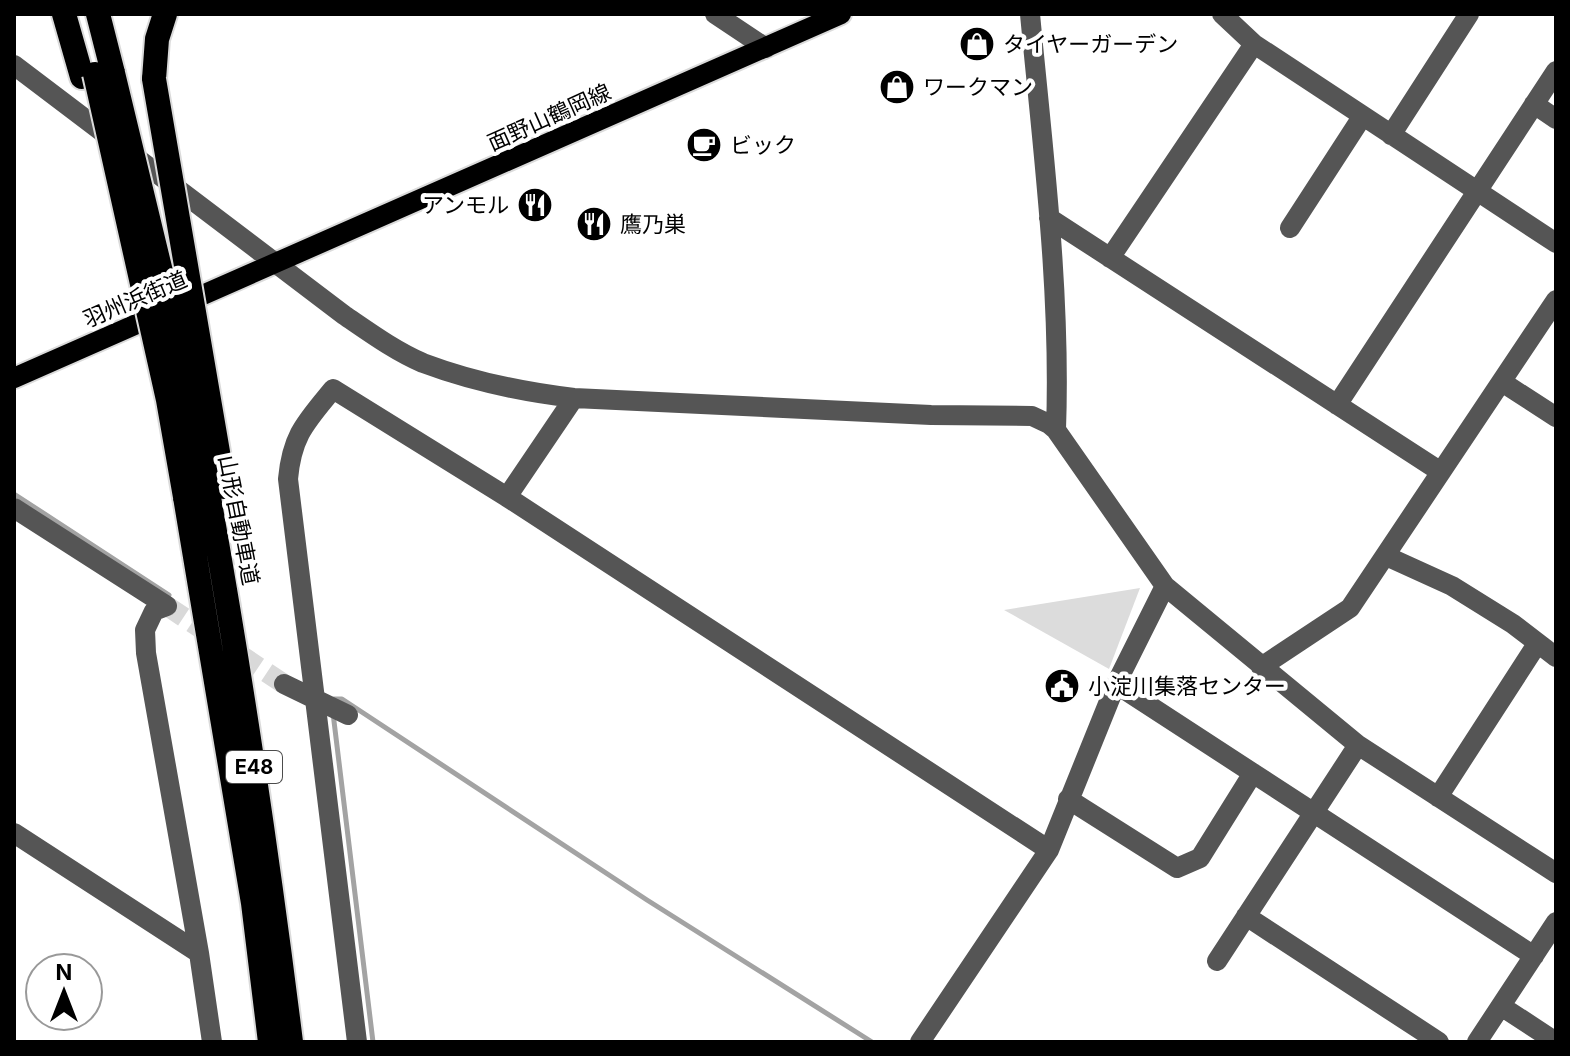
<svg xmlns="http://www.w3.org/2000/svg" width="1570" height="1056" font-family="Inter,'Noto Sans JP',sans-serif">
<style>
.green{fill:#dcdcdc}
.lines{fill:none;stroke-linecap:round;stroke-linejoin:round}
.stream{stroke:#a3a3a3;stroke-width:5}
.minor-tunnel{stroke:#d9d9d9;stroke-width:20;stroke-dasharray:20 10;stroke-linecap:butt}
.major-casing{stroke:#dbdbdb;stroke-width:24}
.highway-casing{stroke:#dbdbdb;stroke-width:28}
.minor{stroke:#555;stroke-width:20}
.major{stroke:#000;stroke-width:20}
.highway{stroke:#000;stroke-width:24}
.highway-bridge-casing{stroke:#dbdbdb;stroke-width:28;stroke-linecap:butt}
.highway-bridge{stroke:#000;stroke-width:24}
.labels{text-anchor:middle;stroke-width:8;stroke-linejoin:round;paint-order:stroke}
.shield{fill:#fff;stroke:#4c4c4c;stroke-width:2}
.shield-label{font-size:20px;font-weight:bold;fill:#000}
.poi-label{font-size:22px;fill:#000;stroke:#fff;text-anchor:start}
.street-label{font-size:22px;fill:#000;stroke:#fff}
</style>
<rect width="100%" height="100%" fill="#fff"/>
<path class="green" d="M 1140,588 L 1109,669 L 1004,610 Z"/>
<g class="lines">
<path class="stream" d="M 14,494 L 169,595
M 334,699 L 342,699 L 647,900 L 872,1042
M 333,713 L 373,1042"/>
<path class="minor-tunnel" d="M 167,606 L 284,684"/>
<defs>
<path id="major" d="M 14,378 L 841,14"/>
<path id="highway" d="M 64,14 L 82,77
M 98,14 L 113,73
M 154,79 L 157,39 L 165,14
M 208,492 C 241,675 268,858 291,1042
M 185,497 L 253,903 L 270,1042"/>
</defs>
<use href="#major" class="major-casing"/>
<use href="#highway" class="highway-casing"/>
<path class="minor" d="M 715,14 L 766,48
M 1030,14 C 1043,152 1061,291 1056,430
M 1222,14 L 1254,44 L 1556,243
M 14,65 L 344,315 C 369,332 395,351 423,363 C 471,381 523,392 574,398 L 931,415 L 1032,416 L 1049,424 L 1056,430 L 1165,586 L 1358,745 L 1556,873
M 1534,104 L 1556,119
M 1391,135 L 1469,14
M 1049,218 L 1441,472
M 1290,228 L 1362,117
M 1110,258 L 1254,44
M 1502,382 L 1556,417
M 1337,405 L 1556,71
M 507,497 L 1049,850
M 14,508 L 167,606
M 1386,556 L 1452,586 L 1513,624 L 1556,657
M 167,606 L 154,611 L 145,630 L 146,653 L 199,953 L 212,1042
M 1261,667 L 1350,608 L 1556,300
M 284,684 L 348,715
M 1116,684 L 1534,956
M 1438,797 L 1537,644
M 1068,799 L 1177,868 L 1200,858 L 1253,773
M 14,833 L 199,953
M 1246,916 L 1439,1042
M 1217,961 L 1358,745
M 1501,1006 L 1556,1042
M 357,1042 L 288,479 C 292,435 306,422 333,389 L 507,497 L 574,398
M 920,1042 L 1049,850 L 1116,684 L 1165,586
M 1477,1042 L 1556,922"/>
<use href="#major" class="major"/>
<use href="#highway" class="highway"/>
<defs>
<path id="highway-bridge" d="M 113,73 L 176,334 L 208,492
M 95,74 L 168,400 L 185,497
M 154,79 L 224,487"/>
</defs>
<use href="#highway-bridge" class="highway-bridge-casing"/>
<use href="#highway-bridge" class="highway-bridge"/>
</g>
<defs>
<symbol id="shop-disc" viewBox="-11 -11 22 22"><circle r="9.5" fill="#000" stroke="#fff"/><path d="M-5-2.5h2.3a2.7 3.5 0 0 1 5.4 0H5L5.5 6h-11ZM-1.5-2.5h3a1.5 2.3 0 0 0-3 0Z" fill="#fff"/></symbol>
<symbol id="cafe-disc" viewBox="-11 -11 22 22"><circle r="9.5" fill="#000" stroke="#fff"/><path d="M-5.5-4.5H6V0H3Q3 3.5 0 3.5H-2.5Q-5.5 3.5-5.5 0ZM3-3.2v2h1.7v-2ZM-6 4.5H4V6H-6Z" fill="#fff"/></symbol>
<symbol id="restaurant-disc" viewBox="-11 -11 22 22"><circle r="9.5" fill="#000" stroke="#fff"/><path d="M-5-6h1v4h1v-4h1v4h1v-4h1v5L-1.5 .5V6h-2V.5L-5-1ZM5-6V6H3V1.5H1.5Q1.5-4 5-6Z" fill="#fff"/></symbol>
<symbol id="civic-disc" viewBox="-11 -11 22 22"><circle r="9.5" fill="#000" stroke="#fff"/><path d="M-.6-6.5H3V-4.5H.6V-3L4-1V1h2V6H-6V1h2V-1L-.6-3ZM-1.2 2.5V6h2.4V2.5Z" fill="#fff"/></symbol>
</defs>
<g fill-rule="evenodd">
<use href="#shop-disc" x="957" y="24" width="40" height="40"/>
<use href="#shop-disc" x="877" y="67" width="40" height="40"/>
<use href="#cafe-disc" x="684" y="125" width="40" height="40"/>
<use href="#restaurant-disc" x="515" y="185" width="40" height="40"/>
<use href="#restaurant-disc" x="574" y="204" width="40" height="40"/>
<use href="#civic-disc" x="1042" y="666" width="40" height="40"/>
</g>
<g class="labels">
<rect class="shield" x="226" y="751" width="56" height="32" rx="6"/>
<g class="shield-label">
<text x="254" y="774">E48</text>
</g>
<g class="poi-label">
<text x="1003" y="52">タイヤーガーデン</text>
<text x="923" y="95">ワークマン</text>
<text x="730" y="153">ビック</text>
<text x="509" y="213" text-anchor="end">アンモル</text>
<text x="620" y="232">鷹乃巣</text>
<text x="1088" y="694">小淀川集落センター</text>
</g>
<g class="street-label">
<text transform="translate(549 117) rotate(-24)" y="8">面野山鶴岡線</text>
<text transform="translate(135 299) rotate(-23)" y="8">羽州浜街道</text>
<text transform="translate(239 520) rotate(79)" y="8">山形自動車道</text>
</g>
</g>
<rect width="1570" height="1056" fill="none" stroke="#000000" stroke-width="32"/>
<g transform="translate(64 992)"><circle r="38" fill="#ffffff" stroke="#999999" stroke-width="2"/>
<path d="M0-6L14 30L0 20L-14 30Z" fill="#000000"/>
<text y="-12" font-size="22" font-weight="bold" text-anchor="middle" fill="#000000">N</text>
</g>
</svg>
